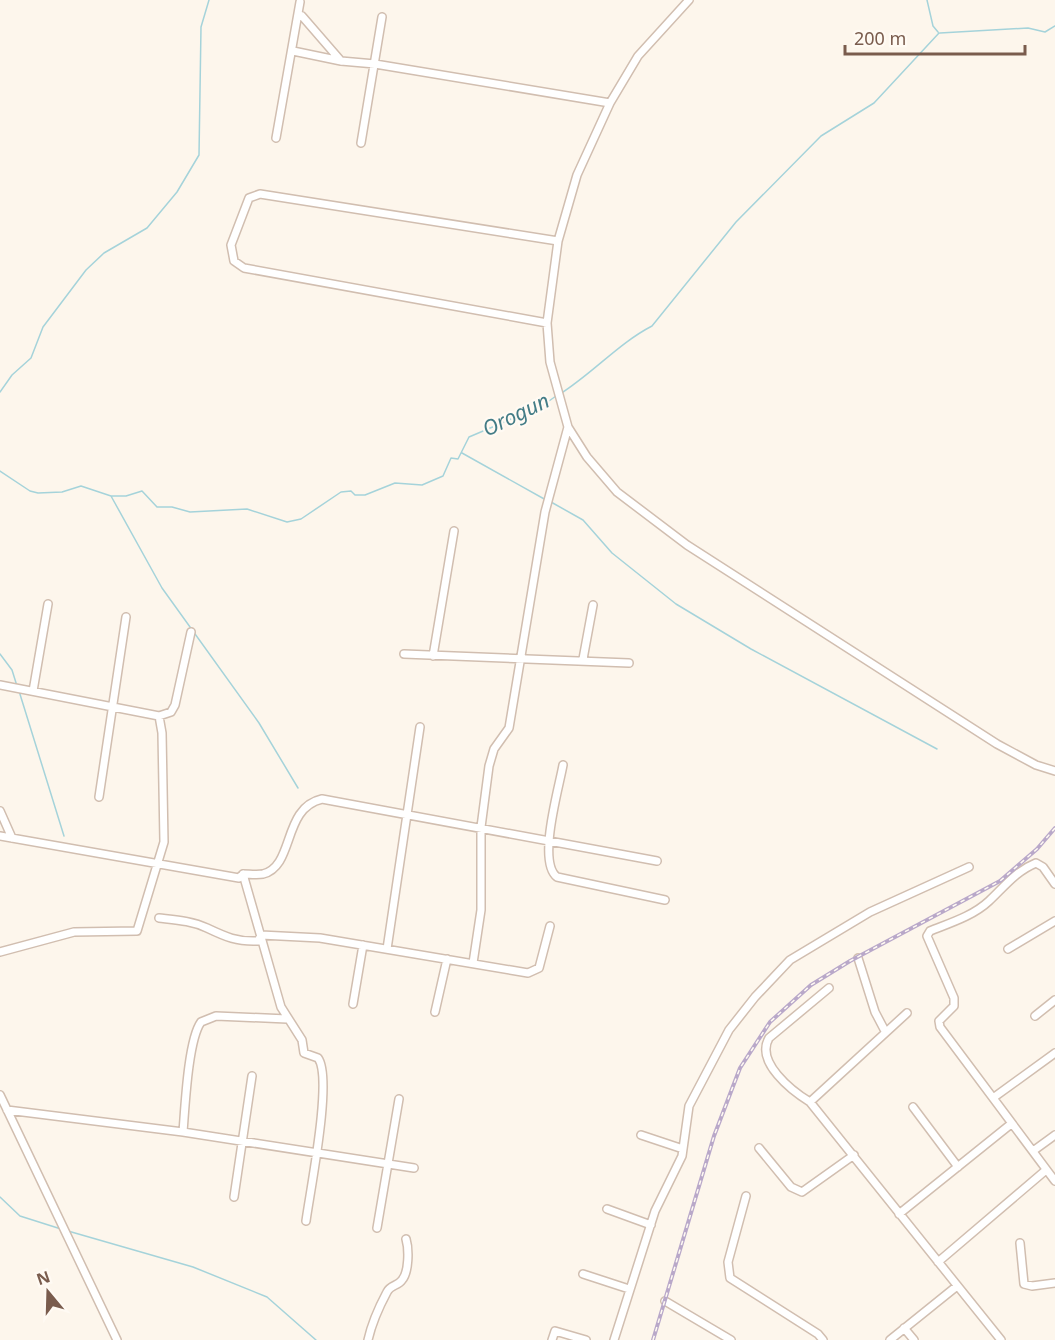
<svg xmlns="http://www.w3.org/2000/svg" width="1055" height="1340" font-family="'Noto Sans',sans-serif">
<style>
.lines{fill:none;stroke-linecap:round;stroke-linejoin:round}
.stream{stroke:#a5d3da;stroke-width:1.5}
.minor-casing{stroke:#d1beb0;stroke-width:10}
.minor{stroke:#fff;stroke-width:7}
.rail-casing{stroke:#b9a8c9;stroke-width:4}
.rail{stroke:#fffaf3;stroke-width:1.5;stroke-dasharray:4.5;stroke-linecap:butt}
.labels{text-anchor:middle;stroke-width:4.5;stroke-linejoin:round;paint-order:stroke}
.water-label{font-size:21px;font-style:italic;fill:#437c86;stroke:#fffaf3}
</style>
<rect width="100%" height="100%" fill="#fdf6ec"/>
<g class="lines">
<path class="stream" d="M 927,0 L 933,26 L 938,32
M 940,33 L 1028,28 L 1045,32 L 1055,26
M 0,392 L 12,375 L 31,358 L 43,327 L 86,270 L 104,253 L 147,228 L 177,192 L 199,155 L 201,27 L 209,0
M 560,394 C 593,373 619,343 652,326 L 736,222 L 821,136 L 874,103 L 939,33
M 462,453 L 546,500
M 0,471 L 30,491 L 38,493 L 62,492 L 81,486 L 111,496 L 126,496 L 142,491 L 157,507 L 172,507 L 190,512 L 247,509 L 287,522 L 301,519 L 341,492 L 351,491 L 355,495 L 365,495 L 395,483 L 422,485 L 443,476 L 451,458 L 458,459 L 469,437 L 542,406 L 556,396
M 111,496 L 162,588 L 259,723 L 298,788
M 551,502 L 583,520 L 612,553 L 676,604 L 751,649 L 937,749
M 0,654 L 12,670 L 17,686
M 19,691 L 64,836
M 0,1197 L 20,1216 L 61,1229
M 68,1231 L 193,1267 L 267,1297 L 316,1340"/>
<defs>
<path id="minor" d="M 689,0 L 638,56 L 610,103 L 577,175 L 558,241 L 547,323 L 550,362 L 568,427 L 587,457 L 617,492 L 687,545 L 997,744 L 1036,765 L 1055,771
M 302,16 L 341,61
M 293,51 L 341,61 L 375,64 L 610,103
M 276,138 L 300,2
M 361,143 L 382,17
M 547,323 L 244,268 L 234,261 L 231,245 L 249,198 L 260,194 L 558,241
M 404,654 L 629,663
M 433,656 L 454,531
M 583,659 L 593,605
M 0,685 L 159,716
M 33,691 L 48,604
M 563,765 C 559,788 537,862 557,877 L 665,900
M 99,797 L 126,617
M 0,811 L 12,838
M 0,836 L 239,878 L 243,874 C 249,874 257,875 263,874 C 295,866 282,808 322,799 L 657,861
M 243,874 L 281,1007 L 302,1040 L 304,1053 L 318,1058 C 333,1078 310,1191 306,1221
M 1055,884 L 1043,867 L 1036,863 C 1016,871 1004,887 989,901 C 973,916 950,923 930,931 L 927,936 L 954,998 L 954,1006 L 939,1021 L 940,1027 L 1055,1181
M 159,918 C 176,920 192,921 207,928 C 226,937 237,942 258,941 L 261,935 L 320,938 L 528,973 L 539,968 L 550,926
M 387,949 L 420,727
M 1008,949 L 1055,921
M 0,952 L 74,932 L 137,931 L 164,842 L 162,733 L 159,716 L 171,712 L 175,705 L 191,632
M 858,958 L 875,1012 L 885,1031
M 473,963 L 481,910 L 481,827 L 489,766 L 494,749 L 509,728 L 545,512 L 568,427
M 829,988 L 769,1038 C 755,1062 792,1091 810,1102 L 1001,1340
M 353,1004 L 363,945
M 435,1012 L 447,959
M 1035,1016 L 1055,1000
M 0,1095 L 117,1340
M 993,1098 L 1055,1053
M 810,1102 L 907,1013
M 913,1107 L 958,1167
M 7,1110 L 183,1132 L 414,1168
M 183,1132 C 185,1108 188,1040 201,1022 L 216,1016 L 287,1019
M 641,1135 L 683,1149
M 759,1148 L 791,1187 L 802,1192 L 854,1155
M 1033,1151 L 1055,1135
M 746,1196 L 728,1262 L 730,1278 L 818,1334 L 823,1340
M 234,1197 L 252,1076
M 607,1209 L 651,1225
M 899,1214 L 1011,1124
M 377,1228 L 399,1099
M 1020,1243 L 1024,1284 L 1032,1286 L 1055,1283
M 938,1262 L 1046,1170
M 583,1274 L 629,1289
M 665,1301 L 731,1340
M 904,1328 L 914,1340
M 368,1340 C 372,1322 379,1307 387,1292 C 390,1285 398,1286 402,1280 C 409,1272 409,1249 406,1239
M 552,1340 L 555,1331 L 586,1340
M 614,1340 L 655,1211 L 682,1156 L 689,1106 L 729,1030 L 755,997 L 790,960 L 870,912 L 969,867
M 890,1340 L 957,1286"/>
</defs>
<use href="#minor" class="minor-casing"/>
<use href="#minor" class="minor"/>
<defs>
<path id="rail" d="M 653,1340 L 714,1136 L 740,1068 L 770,1022 L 811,985 L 850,961 L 1000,881 L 1037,849 L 1055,828"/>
</defs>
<use href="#rail" class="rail-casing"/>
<use href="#rail" class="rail"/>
</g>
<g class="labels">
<g class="water-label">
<text transform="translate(516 415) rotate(-26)" y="7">Orogun</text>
</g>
</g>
<g transform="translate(48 1292) rotate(341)" stroke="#fffaf3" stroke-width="4.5" paint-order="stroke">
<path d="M0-4.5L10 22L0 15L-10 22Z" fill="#7a5c4d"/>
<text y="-9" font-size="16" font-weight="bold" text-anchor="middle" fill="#7a5c4d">N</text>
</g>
<path d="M845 45v9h180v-9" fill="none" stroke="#7a5c4d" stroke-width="3"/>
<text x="854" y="45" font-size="18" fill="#7a5c4d" stroke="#fffaf3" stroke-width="4.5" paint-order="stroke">200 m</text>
</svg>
